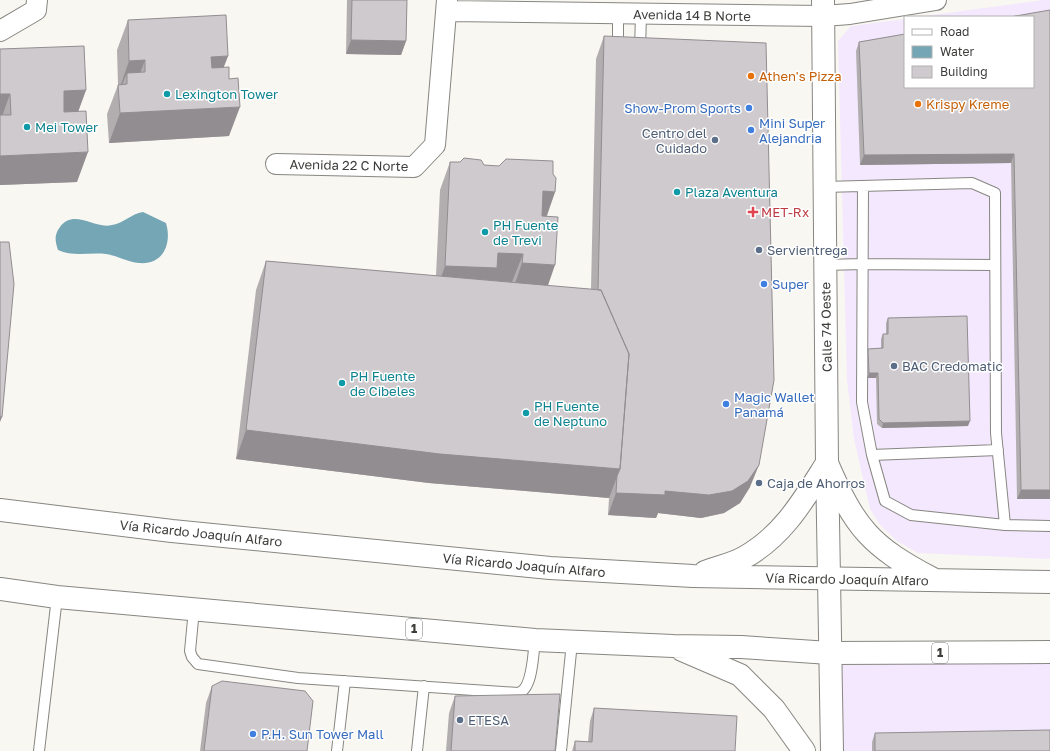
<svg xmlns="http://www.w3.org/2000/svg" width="1050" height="751" font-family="'Golos Text',sans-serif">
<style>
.commercial{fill:#f3e8fd}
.water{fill:#75a6b5}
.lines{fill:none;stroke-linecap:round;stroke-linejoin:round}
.lane-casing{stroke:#878681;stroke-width:12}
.street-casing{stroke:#878681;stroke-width:22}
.secondary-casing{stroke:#878681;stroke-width:24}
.primary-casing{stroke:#878681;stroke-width:24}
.lane{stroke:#fff;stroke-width:10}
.street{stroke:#fff;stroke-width:20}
.secondary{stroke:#fff;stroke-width:22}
.primary{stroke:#fff;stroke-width:22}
.wall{fill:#b2aeb0}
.shaded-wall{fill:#918d90}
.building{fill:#cfcacd;stroke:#918d90}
.food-dot{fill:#e8710a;stroke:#fff;stroke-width:1.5}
.culture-dot{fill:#0f9aa8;stroke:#fff;stroke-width:1.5}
.shop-dot{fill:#3f7fe0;stroke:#fff;stroke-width:1.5}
.service-dot{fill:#5c6f8a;stroke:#fff;stroke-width:1.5}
.health-dot{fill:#e0444e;stroke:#fff;stroke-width:1.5}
.labels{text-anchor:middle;stroke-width:3;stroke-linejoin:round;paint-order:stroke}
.shield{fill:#fff;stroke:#777675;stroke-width:1}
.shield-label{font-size:12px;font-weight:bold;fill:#3d3c3a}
.street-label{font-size:13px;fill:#3d3c3a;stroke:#fff}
.food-label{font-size:13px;fill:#c56008;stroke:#fff;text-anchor:start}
.culture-label{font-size:13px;fill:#0d838f;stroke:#fff;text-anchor:start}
.shop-label{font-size:13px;fill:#366cbe;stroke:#fff;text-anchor:start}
.service-label{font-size:13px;fill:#4e5e75;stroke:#fff;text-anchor:start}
.health-label{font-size:13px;fill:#be3a42;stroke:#fff;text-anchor:start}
</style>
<rect width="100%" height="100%" fill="#f9f7f2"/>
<path class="commercial" d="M 1044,0 L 1050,0 L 1050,559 L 918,553 L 897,541 L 880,525 L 870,509 L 854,439 L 847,380 L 838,41 L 851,26 L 905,19 L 905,87 L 1033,87 L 1033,17 L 917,17 Z
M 1050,652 L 1050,751 L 832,751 L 830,653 Z"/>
<path class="water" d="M 143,212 L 166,223 C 172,243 164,265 139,263 C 128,262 118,256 106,254 C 90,252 73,257 58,250 C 55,241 54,235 60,227 C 74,208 95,230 112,225 C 124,223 131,214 143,212 Z"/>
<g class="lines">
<defs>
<path id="lane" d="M 618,50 L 618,14
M 640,50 L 641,14
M 863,186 L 862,402 L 872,455 L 885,501 L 911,515 L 1005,525 L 1050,526
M 824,187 L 972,183 L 995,193 L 996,433 L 1005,525
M 825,265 L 862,264 L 994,265
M 872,455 L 998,450
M 194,609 L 190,651 L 192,657 L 198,664 L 298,678 L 518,693 C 533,690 533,653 535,640
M 39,751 L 57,597
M 337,751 L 345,681
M 417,751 L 424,686
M 561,751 L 572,642"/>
<path id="street" d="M 447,11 L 823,16 L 850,14 L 936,0
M 0,31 L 36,10 L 37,0
M 276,164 L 414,167 L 435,145 L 447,0"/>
<path id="secondary" d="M 823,0 L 827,463 L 832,751"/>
<path id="primary" d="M 827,463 C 855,528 870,546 933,579
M 0,510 L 172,531 L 550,568 L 693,576 L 1050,582
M 705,572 C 718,567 733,564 745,557 C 784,535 804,499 827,463
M 0,589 L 57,597 L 535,640 L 673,646 L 741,647 L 830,653 L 1050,652
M 682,650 L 740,675 L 774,709 L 804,751"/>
</defs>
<use href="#lane" class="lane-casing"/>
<use href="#street" class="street-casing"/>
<use href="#secondary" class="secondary-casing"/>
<use href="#primary" class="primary-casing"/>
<use href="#lane" class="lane"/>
<use href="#street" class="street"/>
<use href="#secondary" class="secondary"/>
<use href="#primary" class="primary"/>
</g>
<path class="wall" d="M 347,0 L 407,0 L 406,41 L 401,55 L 346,54 Z
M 1050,10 L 1050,499 L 1017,499 L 1011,163 L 860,165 L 856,51 L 859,42 Z
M 128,20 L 228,56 L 223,68 L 229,79 L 229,136 L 109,143 L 107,114 L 118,85 L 117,50 Z
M 604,36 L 750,487 L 740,503 L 724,513 L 701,518 L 658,513 L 656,518 L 608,515 L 609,498 L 429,483 L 236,459 L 256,290 L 266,261 L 436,276 L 440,190 L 450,162 L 484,165 L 553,174 L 555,192 L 547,216 L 548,286 L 591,289 L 596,59 Z
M 0,49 L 86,90 L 78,112 L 77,182 L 0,185 Z
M 888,318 L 968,426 L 882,428 L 877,424 L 876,378 L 867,378 L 867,353 L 868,349 L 881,348 L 881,339 L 883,334 L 886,334 L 886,323 Z
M 212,686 L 307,751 L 200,751 L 206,703 Z
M 455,696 L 555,751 L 446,751 L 449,713 Z
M 594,708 L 735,751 L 572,751 L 575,741 L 588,742 L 590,721 Z
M 875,733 L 1050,751 L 872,751 L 872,742 Z"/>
<path class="shaded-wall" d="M 351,40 L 406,41 L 401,55 L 346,54 Z
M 228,56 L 217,85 L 200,86 L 211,57 Z
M 145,60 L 134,90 L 127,73 L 120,90 L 119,90 L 129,61 Z
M 86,90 L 75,120 L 53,121 L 64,91 Z
M 0,94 L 10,94 L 0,122 Z
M 240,107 L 229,136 L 109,143 L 120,113 Z
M 88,152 L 77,182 L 0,185 L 0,156 Z
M 1014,154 L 1011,163 L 860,165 L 864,155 Z
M 543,191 L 555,192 L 545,220 L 533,220 Z
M 498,253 L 523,254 L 512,282 L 435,295 L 445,266 Z
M 522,263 L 555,265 L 545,294 L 512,292 Z
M 869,373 L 878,373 L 876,378 L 867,378 Z
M 0,417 L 2,417 L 0,422 Z
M 970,421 L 968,426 L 882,428 L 883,423 Z
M 246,430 L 620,469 L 609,498 L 429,483 L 236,459 Z
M 759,465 L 750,487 L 740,503 L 724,513 L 701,518 L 658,513 L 656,518 L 608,515 L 616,493 L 665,491 Z
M 1021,490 L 1050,490 L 1050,499 L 1017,499 Z"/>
<path class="building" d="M 352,0 L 407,0 L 406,41 L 351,40 Z
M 1050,10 L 1050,490 L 1021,490 L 1014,154 L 864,155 L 859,42 L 905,34 L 905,87 L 1033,87 L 1033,17 L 1010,17 Z
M 226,15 L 228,56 L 211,57 L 212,68 L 229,67 L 229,79 L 238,78 L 240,107 L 120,113 L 118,85 L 127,84 L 127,73 L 145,72 L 145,60 L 129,61 L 128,20 Z
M 604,36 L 766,43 L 774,380 L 759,465 L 748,481 L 732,491 L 709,495 L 665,491 L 665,495 L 616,493 L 617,476 L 620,469 L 629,354 L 601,290 L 598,290 Z
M 84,46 L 86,90 L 64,91 L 64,112 L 86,111 L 88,152 L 0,156 L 0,115 L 11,115 L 10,94 L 0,94 L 0,49 Z
M 464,158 L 481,160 L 484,165 L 499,166 L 506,159 L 553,161 L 553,174 L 556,178 L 555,192 L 543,191 L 542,216 L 558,217 L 555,265 L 522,263 L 523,254 L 498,253 L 497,268 L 445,266 L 450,162 L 460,162 Z
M 0,242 L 9,242 L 14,284 L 2,417 L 0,417 Z
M 266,261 L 601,290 L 629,354 L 620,469 L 440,454 L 246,430 Z
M 967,316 L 970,421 L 883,423 L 879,419 L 878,373 L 869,373 L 868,349 L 883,348 L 883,334 L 888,334 L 888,318 Z
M 222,681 L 305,691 L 313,701 L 307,751 L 204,751 L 212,686 Z
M 560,694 L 555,751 L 451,751 L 455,696 Z
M 594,708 L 737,716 L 735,751 L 575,751 L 575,741 L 592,742 Z
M 1050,730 L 1050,751 L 875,751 L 875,733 Z"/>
<g class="food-dot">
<circle cx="751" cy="76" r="4"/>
<circle cx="918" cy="104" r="4"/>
</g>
<g class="culture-dot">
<circle cx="167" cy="94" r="4"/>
<circle cx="27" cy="127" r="4"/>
<circle cx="677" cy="192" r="4"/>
<circle cx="485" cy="232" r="4"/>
<circle cx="342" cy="383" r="4"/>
<circle cx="526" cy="413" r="4"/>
</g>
<g class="shop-dot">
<circle cx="749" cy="108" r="4"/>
<circle cx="751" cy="130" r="4"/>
<circle cx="764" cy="284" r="4"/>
<circle cx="726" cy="404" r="4"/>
<circle cx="253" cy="734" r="4"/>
</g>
<g class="service-dot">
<circle cx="715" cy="140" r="4"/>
<circle cx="759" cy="250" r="4"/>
<circle cx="894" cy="366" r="4"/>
<circle cx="759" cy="483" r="4"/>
<circle cx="460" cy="720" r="4"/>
</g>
<path class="health-dot" d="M751 206h4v4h4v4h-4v4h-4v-4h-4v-4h4z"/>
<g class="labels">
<g class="shield">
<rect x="406" y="619" width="16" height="20" rx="3"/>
<rect x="932" y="643" width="16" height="20" rx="3"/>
</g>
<g class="shield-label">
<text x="414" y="633">1</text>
<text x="940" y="657">1</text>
</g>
<g class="street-label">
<text transform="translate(692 15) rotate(1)" y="5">Avenida 14 B Norte</text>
<text transform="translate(349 165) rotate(1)" y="5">Avenida 22 C Norte</text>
<text transform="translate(826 327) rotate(-91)" y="5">Calle 74 Oeste</text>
<text transform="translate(201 533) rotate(6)" y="5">Vía Ricardo Joaquín Alfaro</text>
<text transform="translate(524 565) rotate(5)" y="5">Vía Ricardo Joaquín Alfaro</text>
<text transform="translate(847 579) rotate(1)" y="5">Vía Ricardo Joaquín Alfaro</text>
</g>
<g class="food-label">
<text x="759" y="81">Athen's Pizza</text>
<text x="926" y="109">Krispy Kreme</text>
</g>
<g class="culture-label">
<text x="175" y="99">Lexington Tower</text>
<text x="35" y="132">Mei Tower</text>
<text x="685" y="197">Plaza Aventura</text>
<text x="493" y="230">PH Fuente<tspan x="493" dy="15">de Trevi</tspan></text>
<text x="350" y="381">PH Fuente<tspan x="350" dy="15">de Cibeles</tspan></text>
<text x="534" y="411">PH Fuente<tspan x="534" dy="15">de Neptuno</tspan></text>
</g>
<g class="shop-label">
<text x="741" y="113" text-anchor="end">Show-Prom Sports</text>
<text x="759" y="128">Mini Super<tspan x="759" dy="15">Alejandria</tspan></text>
<text x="772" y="289">Super</text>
<text x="734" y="402">Magic Wallet<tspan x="734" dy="15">Panamá</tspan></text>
<text x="261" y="739">P.H. Sun Tower Mall</text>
</g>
<g class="service-label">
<text x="707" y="138" text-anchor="end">Centro del<tspan x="707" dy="15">Cuidado</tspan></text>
<text x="767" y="255">Servientrega</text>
<text x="902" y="371">BAC Credomatic</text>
<text x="767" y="488">Caja de Ahorros</text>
<text x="468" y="725">ETESA</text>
</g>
<g class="health-label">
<text x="761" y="217">MET-Rx</text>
</g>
</g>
<rect x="904" y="16" width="130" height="72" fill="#ffffff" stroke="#b1b1b0"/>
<rect x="912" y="29" width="20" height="6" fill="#ffffff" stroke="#b1b1b0"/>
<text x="940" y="36" font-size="12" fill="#3d3c3a">Road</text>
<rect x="912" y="46" width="20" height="12" fill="#75a6b5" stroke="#b1b1b0"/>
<text x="940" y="56" font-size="12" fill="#3d3c3a">Water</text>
<rect x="912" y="66" width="20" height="12" fill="#cfcacd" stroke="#b1b1b0"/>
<text x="940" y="76" font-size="12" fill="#3d3c3a">Building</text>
</svg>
